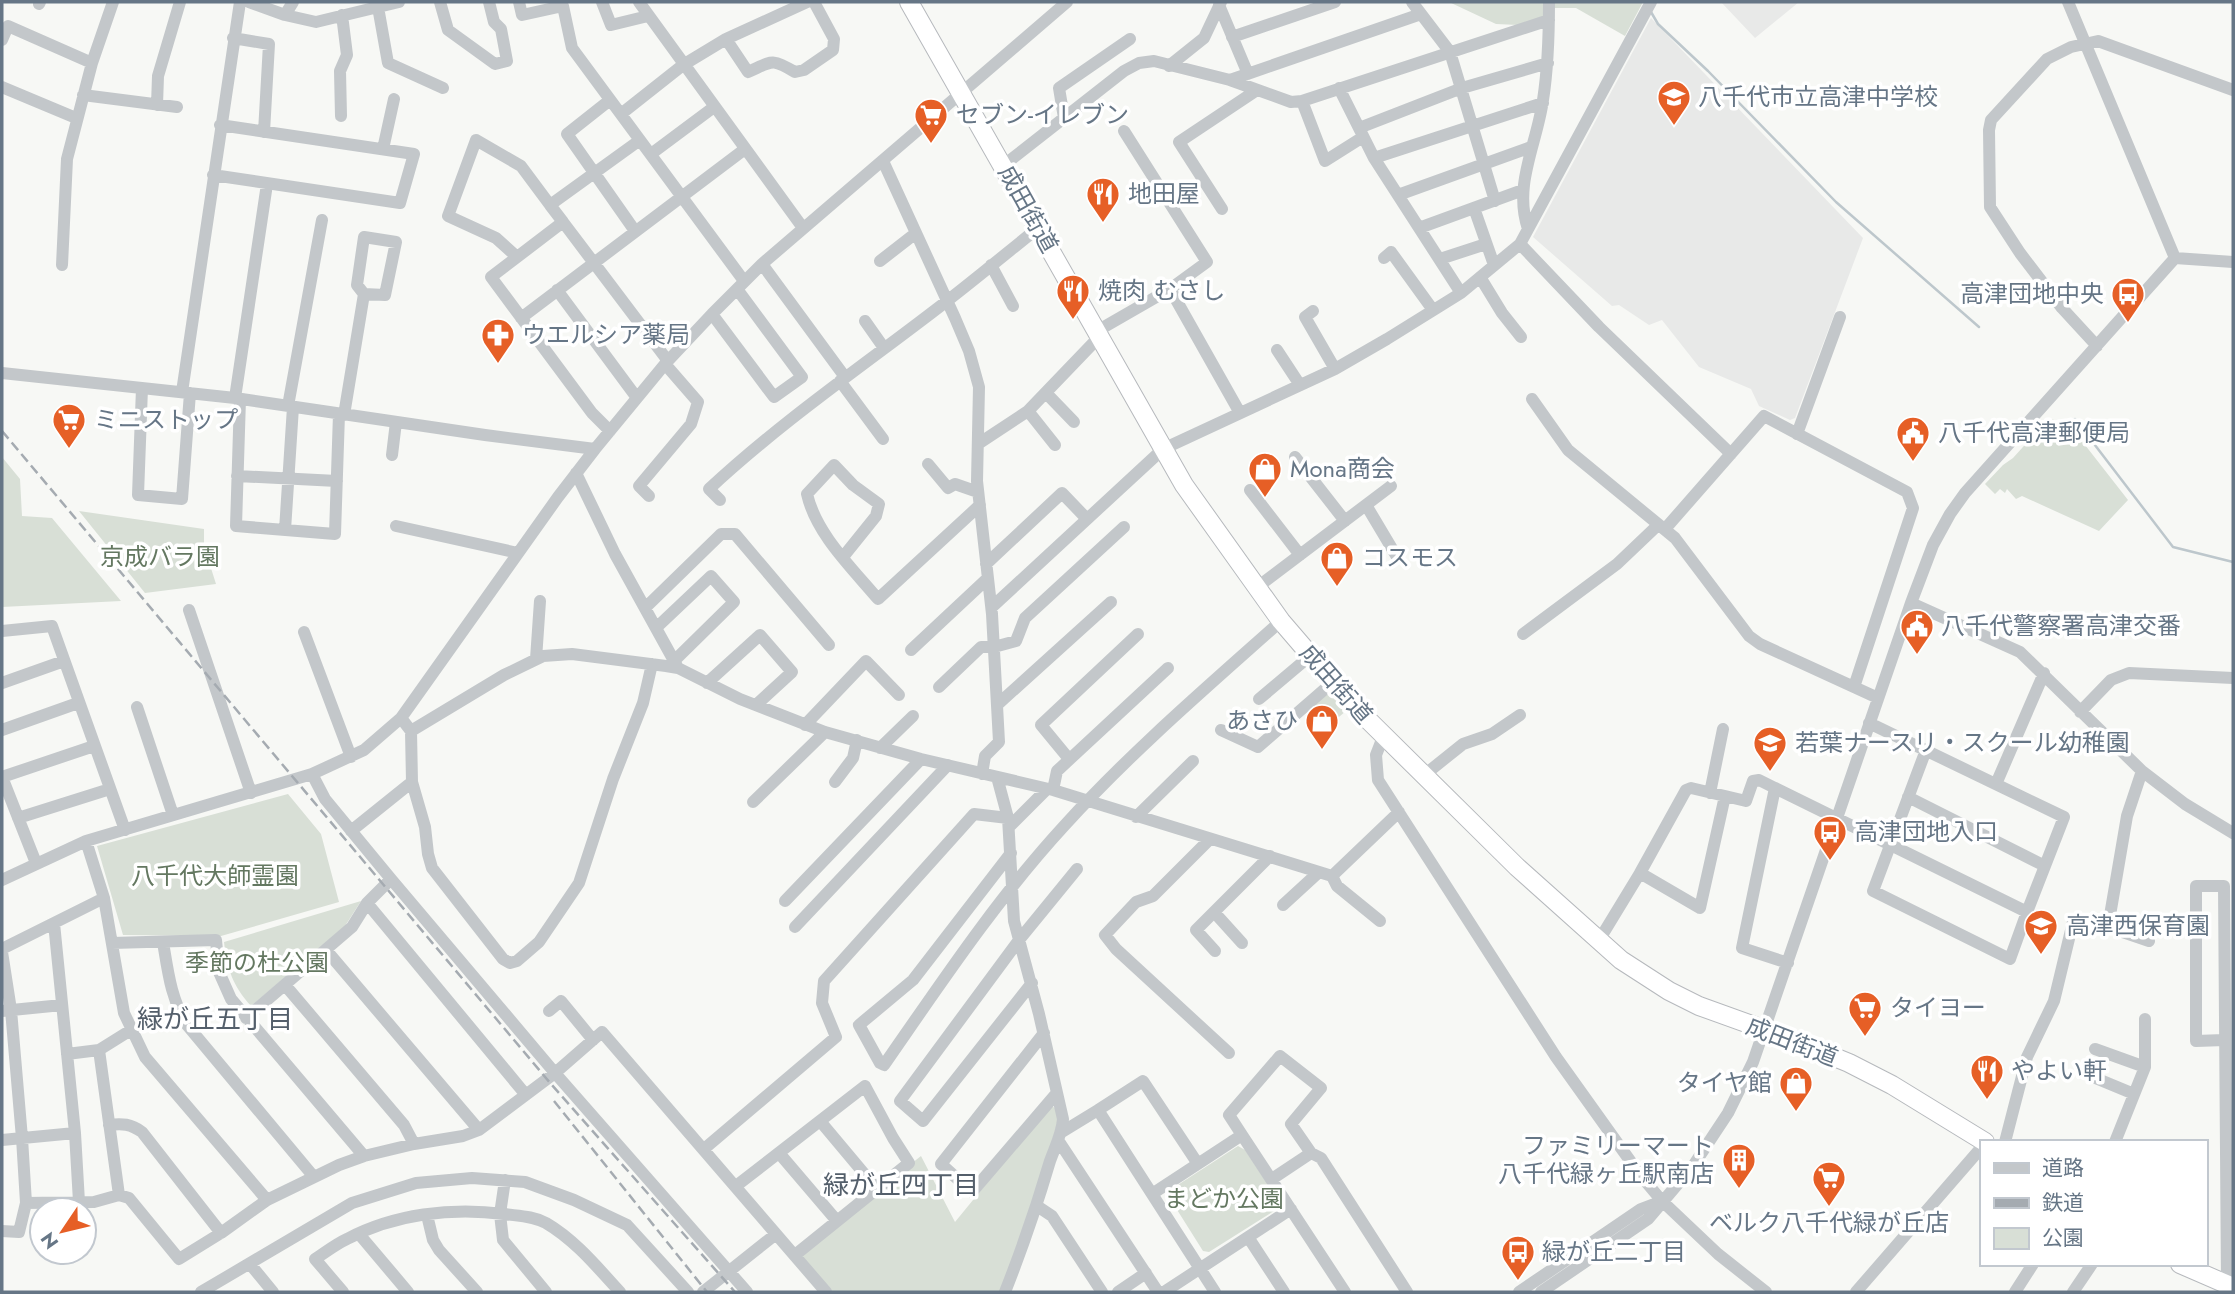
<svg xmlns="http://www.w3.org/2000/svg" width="2235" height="1294" font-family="Jost,'Noto Sans JP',sans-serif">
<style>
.built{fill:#e8e9e8}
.green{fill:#d8dfd6}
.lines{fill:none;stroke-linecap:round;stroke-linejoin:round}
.stream{stroke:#bdc7cc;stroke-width:2.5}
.highway-casing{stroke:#b6b9bd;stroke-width:20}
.minor{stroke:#c3c7ca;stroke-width:12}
.highway{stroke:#fff;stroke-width:18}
.rail{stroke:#a5abb1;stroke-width:2.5;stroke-dasharray:10 5;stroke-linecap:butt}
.labels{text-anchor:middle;stroke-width:7;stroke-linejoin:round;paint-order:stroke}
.poi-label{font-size:24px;fill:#667686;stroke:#fff;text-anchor:start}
.street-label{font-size:24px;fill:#667686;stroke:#fff}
.park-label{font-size:24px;fill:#647861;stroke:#fff}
.neighbourhood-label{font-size:26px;fill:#545f6b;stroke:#fff}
</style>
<rect width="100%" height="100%" fill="#f7f8f5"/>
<path class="built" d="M 1721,2 L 1799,2 L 1755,38 Z
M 1651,18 L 1863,238 L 1795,418 L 1790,420 L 1759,406 L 1751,389 L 1699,367 L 1662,320 L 1649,325 L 1619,305 L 1612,306 L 1533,237 Z"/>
<path class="green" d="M 1449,2 L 1544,2 L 1544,16 L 1518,25 L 1496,24 Z
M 1554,2 L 1643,2 L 1625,36 L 1576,8 L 1554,8 Z
M 2049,418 L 2071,427 L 2128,500 L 2099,531 L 2022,496 L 2016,499 L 2007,489 L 2005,493 L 2000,489 L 1995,494 L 1985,484 L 2003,465 L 2013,458 Z
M 2,457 L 20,479 L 22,516 L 52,518 L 121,601 L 2,607 Z
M 79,511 L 204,529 L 204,546 L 216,584 L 145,593 Z
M 1328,692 L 1346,711 L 1327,727 L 1312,701 Z
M 288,794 L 321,834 L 339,902 L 221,936 L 123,935 L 97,846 Z
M 361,901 L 345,926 L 251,1006 C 233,986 227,969 224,942 Z
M 1050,1106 L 1056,1108 L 1058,1122 L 1004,1292 L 827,1292 L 795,1255 L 921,1156 L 955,1222 Z
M 1238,1146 L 1245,1150 L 1279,1201 L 1277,1209 L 1209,1252 L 1203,1251 L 1169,1197 L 1170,1190 Z"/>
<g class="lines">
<path class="stream" d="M 1651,12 L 1658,24 L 1708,71 L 1836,202 L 1979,327
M 2075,419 L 2173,547 L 2233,562"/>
<defs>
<path id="highway" d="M 909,2 L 1184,485 L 1281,621 L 1354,706 L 1517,867 L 1621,960 L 1669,991 L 1699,1006 L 1788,1038 L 1849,1063 L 1892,1085 L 1985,1142
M 2180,1264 L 2233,1287"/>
</defs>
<use href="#highway" class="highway-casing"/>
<path class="minor" d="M 249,2 L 285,15 L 316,22 L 399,2
M 440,2 L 448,30 L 495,64 L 507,61 L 501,29 L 494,22 L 489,2
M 519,2 L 522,15 L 563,6 L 572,48 L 744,281
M 602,2 L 611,25 L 648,16
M 639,2 L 803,228
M 1412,2 L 1450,52 L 1495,201
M 2068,2 L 2175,258
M 39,4 L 40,2
M 1219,5 L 1248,74
M 378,7 L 388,63 L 443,88
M 285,15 L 293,2
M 1232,37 L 1335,2
M 233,38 L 269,44 L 264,132
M 726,39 L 748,72 C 773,61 771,58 795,72 L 804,70 L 833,50 L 834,39 L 814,2
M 2,40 L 8,26 L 92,63
M 1169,66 L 1204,38 L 1221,2
M 1230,80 L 1421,14
M 2,87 L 76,118
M 1339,88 L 1374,158 L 1461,293
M 83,95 L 177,107
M 610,100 L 567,134 L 635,231
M 1302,101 L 1325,161 L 1363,137
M 157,105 L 158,76 L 180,2
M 621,114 L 683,65 L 726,39 L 807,2
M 341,116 L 340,71 L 347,55 L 342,15
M 1064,118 L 1059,88 L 1130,39
M 1359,128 L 1462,88 L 1548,63
M 383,149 L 394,99
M 651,154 L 714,107
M 1374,158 L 1543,103
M 883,161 L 955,318 L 969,351 L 979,387 L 977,481 L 992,614 L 999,742 L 985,756 L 982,774
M 1004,165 L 1124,71 L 1139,63 L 1154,61 L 1230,80 L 1291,102 L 1302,101 L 1549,20
M 213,175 L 400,203 L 414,154 L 220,125
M 1398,195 L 1531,147
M 1474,208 L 1494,265
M 1222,209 L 1179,142 L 1257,90
M 563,222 L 668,361
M 1419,228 L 1523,190
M 1528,229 C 1513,185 1537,144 1543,100 C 1548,68 1549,35 1549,2
M 1520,244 L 1599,327 L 1731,454
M 517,257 L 496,238 L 448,216 L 476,140 L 521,166 L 550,205
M 1384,258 L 1391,252 L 1433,310
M 2175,258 L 2233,262
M 1440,259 L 1486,244
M 880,261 L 916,233
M 762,264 L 845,377
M 62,265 L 67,159 L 92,63 L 113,2
M 991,265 L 1013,306
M 1480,277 L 1502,313 L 1521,337
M 1170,289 L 1240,413
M 557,290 L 637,398
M 1313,311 L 1305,317 L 1335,369
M 712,314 L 774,397 L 802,377 L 737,289
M 521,318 L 745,149
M 865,321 L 884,348
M 1097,331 L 1170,289 L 1207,262 L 1124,131
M 2097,346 L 2062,308 L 2020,253 L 1990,207 L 1989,130 L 1991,120 L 2047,59 L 2071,47 L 2098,41 L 2233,90
M 1277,350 L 1300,385
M 2,373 L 235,398 L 485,435 L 595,449
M 840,381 L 883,439
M 142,388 L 138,495 L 182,499 L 190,393
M 182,392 L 240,2
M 1046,393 L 1074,422
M 235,398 L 267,184
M 240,399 L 236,526 L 335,534 L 339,414
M 1532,399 L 1568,450 L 1675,538 L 1749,636 L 1760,644 L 1878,698
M 288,406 L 322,220
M 1028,411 L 1055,445
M 344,415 L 364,294 L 357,285 L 364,237 L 396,242 L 385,295 L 364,294
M 610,431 L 592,413 L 491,277 L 563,222 L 550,205 L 640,140
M 1797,434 L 1840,317
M 978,444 L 1028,411 L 1100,336
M 392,455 L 396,422
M 1295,457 L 1345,521
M 928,464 L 948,488 L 955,484 L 978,492
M 576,473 L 615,554 L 678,668
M 237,476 L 337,481
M 1250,490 L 1300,555
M 649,496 L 639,486 L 691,424 L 698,402 L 665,364
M 720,500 L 709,489 C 783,420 867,363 947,301 C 978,277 1008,252 1038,228
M 1366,505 L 1397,557
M 396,526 L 518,553
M 1665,529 L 1764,416 L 1907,492 L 1913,508 L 1854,687
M 285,530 L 293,407
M 843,557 L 876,516 L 879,504 L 853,485 L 834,465 L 807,494 C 816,534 852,568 878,599 L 980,505
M 986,564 L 1062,493 L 1087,519
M 1256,588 L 1391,486
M 1911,603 L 2020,652 L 2142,771 L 2185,804 L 2233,833
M 992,607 L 1163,449 L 1335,369 L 1387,339 L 1461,293 L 1520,244 L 1651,2
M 645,608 L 721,534 L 735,534 L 829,645
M 189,610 L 251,793
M 656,628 L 711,576 L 734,602 L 674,661
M 2,631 L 52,626 L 125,830
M 304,632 L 351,757
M 1523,634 L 1617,564 L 1658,525
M 911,650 L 988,578
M 536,659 L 540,601
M 2,683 L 64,661
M 707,683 L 760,635 L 792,672 L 756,705
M 939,687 L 981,647 L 994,647 L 1016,641 L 1025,618 L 1124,527
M 1259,699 L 1310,656
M 997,705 L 1111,602
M 137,707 L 173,815
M 2080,712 L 2111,680 L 2129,673 L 2233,678
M 401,718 L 411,731 L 504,675 L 543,656 L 572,654 L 666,666 L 678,668 L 740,699 L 825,732 L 921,759 L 1053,790 L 1332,876 L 1399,812
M 805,725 L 866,661 L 899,695
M 2,730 L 78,703
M 1221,730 L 1258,747 L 1333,682
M 411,731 L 412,782 L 425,827 L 428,854 L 432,868 L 503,959 L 510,963 L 517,961 L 539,942 L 579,883 L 613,779 L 643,703 L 652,664
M 1383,737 L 1376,755 L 1378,780 L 1556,1057 L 1641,1176 L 1662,1201 L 1718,1254 L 1766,1292
M 880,748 L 913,716
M 1926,750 L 1873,891 L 2010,959 L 2027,912
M 1069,759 L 1041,725 L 1138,634
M 2142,771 L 2127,816 L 2108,927 L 2149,941
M 312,774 L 325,799 L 391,879 L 555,1073 L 747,1292
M 1423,776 L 1463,744 L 1492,734 L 1520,715
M 997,777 L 1008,818 L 1014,921 L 1039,1014 L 1063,1119 C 1062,1134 1055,1147 1050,1161 C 1037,1205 1022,1249 1005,1292
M 835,782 L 853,758 L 857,740
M 1996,784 L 2044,673
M 1691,788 L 1725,796 L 1700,908 L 1640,873 L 1686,790 Z
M 1053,790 L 1057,771 L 1168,668
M 1710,793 L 1723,729
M 1725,796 L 1746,801 L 1753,781 L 1759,780 L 1775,788
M 1908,797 L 2045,866
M 753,802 L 825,732
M 1136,817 L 1193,761
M 18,818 L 110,789
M 1009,827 L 1047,789
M 351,831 L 412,782
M 1210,839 L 1153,896 L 1136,902 L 1105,935 L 1116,949 L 1229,1053
M 86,841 L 104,898 L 124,1013 L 145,1057 L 267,1200
M 1011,853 L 913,980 L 859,1025 L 880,1063 L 884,1065 C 941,983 996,900 1064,826 C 1131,752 1207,687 1281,621
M 36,863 L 2,777 L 94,746
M 1332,876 L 1337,886 L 1380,921
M 2,880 L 86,841 L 312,774 L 364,750 L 401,718 L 558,497 L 595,449 L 665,364 L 712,314 L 762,264 L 1067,2
M 785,901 L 921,759
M 367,903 L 526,1095
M 1283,905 L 1319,872
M 1214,912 L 1242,943
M 54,923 L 75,1133 L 79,1202
M 795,927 L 948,765
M 163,942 C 168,972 171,999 187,1025 L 314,1177
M 1598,942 L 1640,873
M 112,943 L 216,940 L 219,972 L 231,999 L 364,1156
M 2,949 L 104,898
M 326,950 L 479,1130
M 1215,951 L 1196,930 L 1270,856
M 2,952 L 11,1010 L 22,1138 L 26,1203 L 19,1232 L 2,1231
M 1788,963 L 1742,948 L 1775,788 L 2027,912 L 2064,817 L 1869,723
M 1032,983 L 923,1121 L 900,1101 L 1019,940 L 1077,869
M 285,985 L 404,1125 L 414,1144
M 2,1011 L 62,1005
M 549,1011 L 561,1001 L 593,1040
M 246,1018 L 352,927 L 367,903 L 391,879
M 2145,1019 L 2145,1067
M 1044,1033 L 941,1164 L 972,1192 L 1056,1094
M 2224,1040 L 2196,1041 L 2196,886 L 2224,886 L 2227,1285
M 2095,1049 L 2145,1067 L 2115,1142
M 99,1050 L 119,1195
M 67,1054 L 99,1050 L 131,1030
M 2093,1077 L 2134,1094
M 1098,1110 L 1143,1081 L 1198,1164
M 820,1121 L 877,1189
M 109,1125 C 122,1123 131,1124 142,1132 L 221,1233
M 1062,1132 L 1098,1110 L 1215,1292
M 1242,1135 L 1345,1292
M 2,1140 L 75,1133
M 1058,1140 L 1158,1292
M 2005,1142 L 2027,1057 L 2054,1001 L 2073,922 L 2108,927
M 704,1149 L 836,1037 L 822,1003 L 824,981 L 974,814 L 1008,818
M 779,1153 L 837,1221
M 1272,1179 L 1311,1153
M 505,1180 L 500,1214 L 503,1240 L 546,1292
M 736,1186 L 865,1086 L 893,1138 L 909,1163 L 795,1255
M 1152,1194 L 1242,1135 L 1229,1115 L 1280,1056 L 1321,1088 L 1291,1124 L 1311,1153 L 1321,1158 L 1407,1292
M 26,1203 L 94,1202 L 119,1195 L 129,1198 L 179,1259 L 221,1233 L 267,1200 L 339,1165 L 364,1156 L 414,1144 L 463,1136 L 479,1130 L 555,1073 L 602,1032 L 826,1292
M 1037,1206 L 1052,1216 L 1102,1292
M 427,1215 L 433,1240 L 439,1250 L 477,1292
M 359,1234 L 408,1292
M 1248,1237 L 1284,1292
M 250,1264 L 273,1292
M 201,1292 L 352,1203 L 416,1183 L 472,1178 L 525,1182 L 574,1200 L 627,1225 L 688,1292
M 343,1292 L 315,1259 C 326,1252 336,1244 347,1239 C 394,1214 452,1207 504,1214 C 518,1216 533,1216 546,1223 C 575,1240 597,1267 620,1292
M 703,1292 L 776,1234
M 1118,1292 L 1146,1273
M 1164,1292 L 1291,1209
M 1519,1292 L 1641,1209 L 1662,1201
M 1541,1292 L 1648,1219 L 1693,1166 L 1728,1113 L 1753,1062 L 1911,603 L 1933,545 L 1950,514 L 1965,493 L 2175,258
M 1856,1292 L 1981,1148
M 2015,1292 L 2033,1264
M 2073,1292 L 2092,1264"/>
<use href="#highway" class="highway"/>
<path class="rail" d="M 2,431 L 551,1084 L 735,1292
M 554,1101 L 707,1292"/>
</g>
<defs>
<symbol id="school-pin" viewBox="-11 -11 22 30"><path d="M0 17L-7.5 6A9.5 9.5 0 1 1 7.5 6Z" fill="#e65f26" stroke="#fff"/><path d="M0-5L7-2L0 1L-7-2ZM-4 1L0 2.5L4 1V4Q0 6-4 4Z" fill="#fff"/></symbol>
<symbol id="supermarket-pin" viewBox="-11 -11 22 30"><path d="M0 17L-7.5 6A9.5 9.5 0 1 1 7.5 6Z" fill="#e65f26" stroke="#fff"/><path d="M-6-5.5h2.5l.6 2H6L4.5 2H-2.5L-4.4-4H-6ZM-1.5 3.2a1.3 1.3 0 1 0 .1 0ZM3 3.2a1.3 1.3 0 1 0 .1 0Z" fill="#fff"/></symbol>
<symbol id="restaurant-pin" viewBox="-11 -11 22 30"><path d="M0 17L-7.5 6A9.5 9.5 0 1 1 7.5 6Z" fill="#e65f26" stroke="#fff"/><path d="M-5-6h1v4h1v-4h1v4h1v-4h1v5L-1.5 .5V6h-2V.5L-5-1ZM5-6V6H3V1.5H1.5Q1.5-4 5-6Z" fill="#fff"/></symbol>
<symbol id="bus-pin" viewBox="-11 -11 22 30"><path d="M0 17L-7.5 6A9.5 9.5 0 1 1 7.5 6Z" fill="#e65f26" stroke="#fff"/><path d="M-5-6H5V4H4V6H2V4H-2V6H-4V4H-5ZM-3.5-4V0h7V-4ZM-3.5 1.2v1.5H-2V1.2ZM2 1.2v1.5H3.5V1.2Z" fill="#fff"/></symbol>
<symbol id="pharmacy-pin" viewBox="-11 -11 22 30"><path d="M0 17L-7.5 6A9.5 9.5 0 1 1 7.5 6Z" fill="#e65f26" stroke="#fff"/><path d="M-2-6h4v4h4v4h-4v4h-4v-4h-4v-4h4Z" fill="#fff"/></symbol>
<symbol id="civic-pin" viewBox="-11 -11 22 30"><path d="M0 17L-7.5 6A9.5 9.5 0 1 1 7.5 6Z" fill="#e65f26" stroke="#fff"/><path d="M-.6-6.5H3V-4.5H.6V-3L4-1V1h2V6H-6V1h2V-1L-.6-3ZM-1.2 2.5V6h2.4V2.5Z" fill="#fff"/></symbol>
<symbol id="shop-pin" viewBox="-11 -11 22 30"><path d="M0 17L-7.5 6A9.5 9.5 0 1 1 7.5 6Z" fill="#e65f26" stroke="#fff"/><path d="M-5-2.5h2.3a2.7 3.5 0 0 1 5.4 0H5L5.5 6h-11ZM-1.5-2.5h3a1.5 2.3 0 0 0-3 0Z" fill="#fff"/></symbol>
<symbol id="building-pin" viewBox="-11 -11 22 30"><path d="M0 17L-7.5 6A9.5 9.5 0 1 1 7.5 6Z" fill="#e65f26" stroke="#fff"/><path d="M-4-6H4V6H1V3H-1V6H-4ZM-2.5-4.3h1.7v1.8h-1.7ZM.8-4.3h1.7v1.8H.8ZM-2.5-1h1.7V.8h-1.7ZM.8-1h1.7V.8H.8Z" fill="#fff"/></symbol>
</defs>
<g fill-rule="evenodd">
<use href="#school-pin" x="1655" y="78" width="38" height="52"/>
<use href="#supermarket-pin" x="912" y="96" width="38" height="52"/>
<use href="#restaurant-pin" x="1084" y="175" width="38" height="52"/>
<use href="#restaurant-pin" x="1054" y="272" width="38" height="52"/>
<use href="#bus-pin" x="2109" y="275" width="38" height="52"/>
<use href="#pharmacy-pin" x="479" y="316" width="38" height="52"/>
<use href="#supermarket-pin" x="50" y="401" width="38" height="52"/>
<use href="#civic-pin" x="1894" y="414" width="38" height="52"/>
<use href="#shop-pin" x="1246" y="450" width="38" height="52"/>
<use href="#shop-pin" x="1318" y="539" width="38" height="52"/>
<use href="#civic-pin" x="1898" y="607" width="38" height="52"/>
<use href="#shop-pin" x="1303" y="702" width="38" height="52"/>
<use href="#school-pin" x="1751" y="724" width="38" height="52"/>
<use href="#bus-pin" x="1811" y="813" width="38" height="52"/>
<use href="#school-pin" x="2022" y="907" width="38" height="52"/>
<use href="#supermarket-pin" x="1846" y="989" width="38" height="52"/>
<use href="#restaurant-pin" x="1968" y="1052" width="38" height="52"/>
<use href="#shop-pin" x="1777" y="1064" width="38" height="52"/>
<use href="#building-pin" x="1720" y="1141" width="38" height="52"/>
<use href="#supermarket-pin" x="1810" y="1159" width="38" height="52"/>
<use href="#bus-pin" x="1499" y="1233" width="38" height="52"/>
</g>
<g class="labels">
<g class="poi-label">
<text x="1698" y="105">八千代市立高津中学校</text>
<text x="956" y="123">セブン-イレブン</text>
<text x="1128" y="202">地田屋</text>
<text x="1098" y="299">焼肉 むさし</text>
<text x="2104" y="302" text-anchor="end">高津団地中央</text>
<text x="522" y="343">ウエルシア薬局</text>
<text x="94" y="428">ミニストップ</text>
<text x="1938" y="441">八千代高津郵便局</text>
<text x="1290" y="477">Mona商会</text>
<text x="1362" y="566">コスモス</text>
<text x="1941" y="634">八千代警察署高津交番</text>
<text x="1298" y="729" text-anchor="end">あさひ</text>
<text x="1795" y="751">若葉ナースリ・スクール幼稚園</text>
<text x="1854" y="840">高津団地入口</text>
<text x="2066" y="934">高津西保育園</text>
<text x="1890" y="1016">タイヨー</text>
<text x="2011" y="1079">やよい軒</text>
<text x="1772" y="1091" text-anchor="end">タイヤ館</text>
<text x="1714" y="1154" text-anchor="end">ファミリーマート<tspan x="1714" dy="28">八千代緑ヶ丘駅南店</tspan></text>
<text x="1829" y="1231" text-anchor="middle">ベルク八千代緑が丘店</text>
<text x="1542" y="1260">緑が丘二丁目</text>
</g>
<g class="street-label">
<text transform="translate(1028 209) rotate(61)" y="8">成田街道</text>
<text transform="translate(1336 684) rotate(49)" y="8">成田街道</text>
<text transform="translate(1792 1042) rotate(21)" y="8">成田街道</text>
</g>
<g class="park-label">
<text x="160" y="565">京成バラ園</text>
<text x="215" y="884">八千代大師霊園</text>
<text x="257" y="971">季節の杜公園</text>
<text x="1224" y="1207">まどか公園</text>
</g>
<g class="neighbourhood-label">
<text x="215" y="1028">緑が丘五丁目</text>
<text x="901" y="1194">緑が丘四丁目</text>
</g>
</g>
<rect width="2235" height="1294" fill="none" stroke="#667686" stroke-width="7"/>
<rect x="1980" y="1140" width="228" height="126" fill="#ffffff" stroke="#c2c8cf" stroke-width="2"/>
<rect x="1994" y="1163" width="35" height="10" fill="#c3c7ca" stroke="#c2c8cf" stroke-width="2"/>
<text x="2042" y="1175" font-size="21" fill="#667686">道路</text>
<rect x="1994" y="1198" width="35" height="10" fill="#a5abb1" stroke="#c2c8cf" stroke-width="2"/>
<text x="2042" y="1210" font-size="21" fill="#667686">鉄道</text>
<rect x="1994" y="1228" width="35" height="21" fill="#d8dfd6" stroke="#c2c8cf" stroke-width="2"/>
<text x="2042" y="1245" font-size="21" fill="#667686">公園</text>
<g transform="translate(63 1231) rotate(235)"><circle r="33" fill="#ffffff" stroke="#c2c8cf" stroke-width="2"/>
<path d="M0-5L12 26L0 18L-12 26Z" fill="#e65f26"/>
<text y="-10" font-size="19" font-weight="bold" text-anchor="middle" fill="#667686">N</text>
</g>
</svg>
